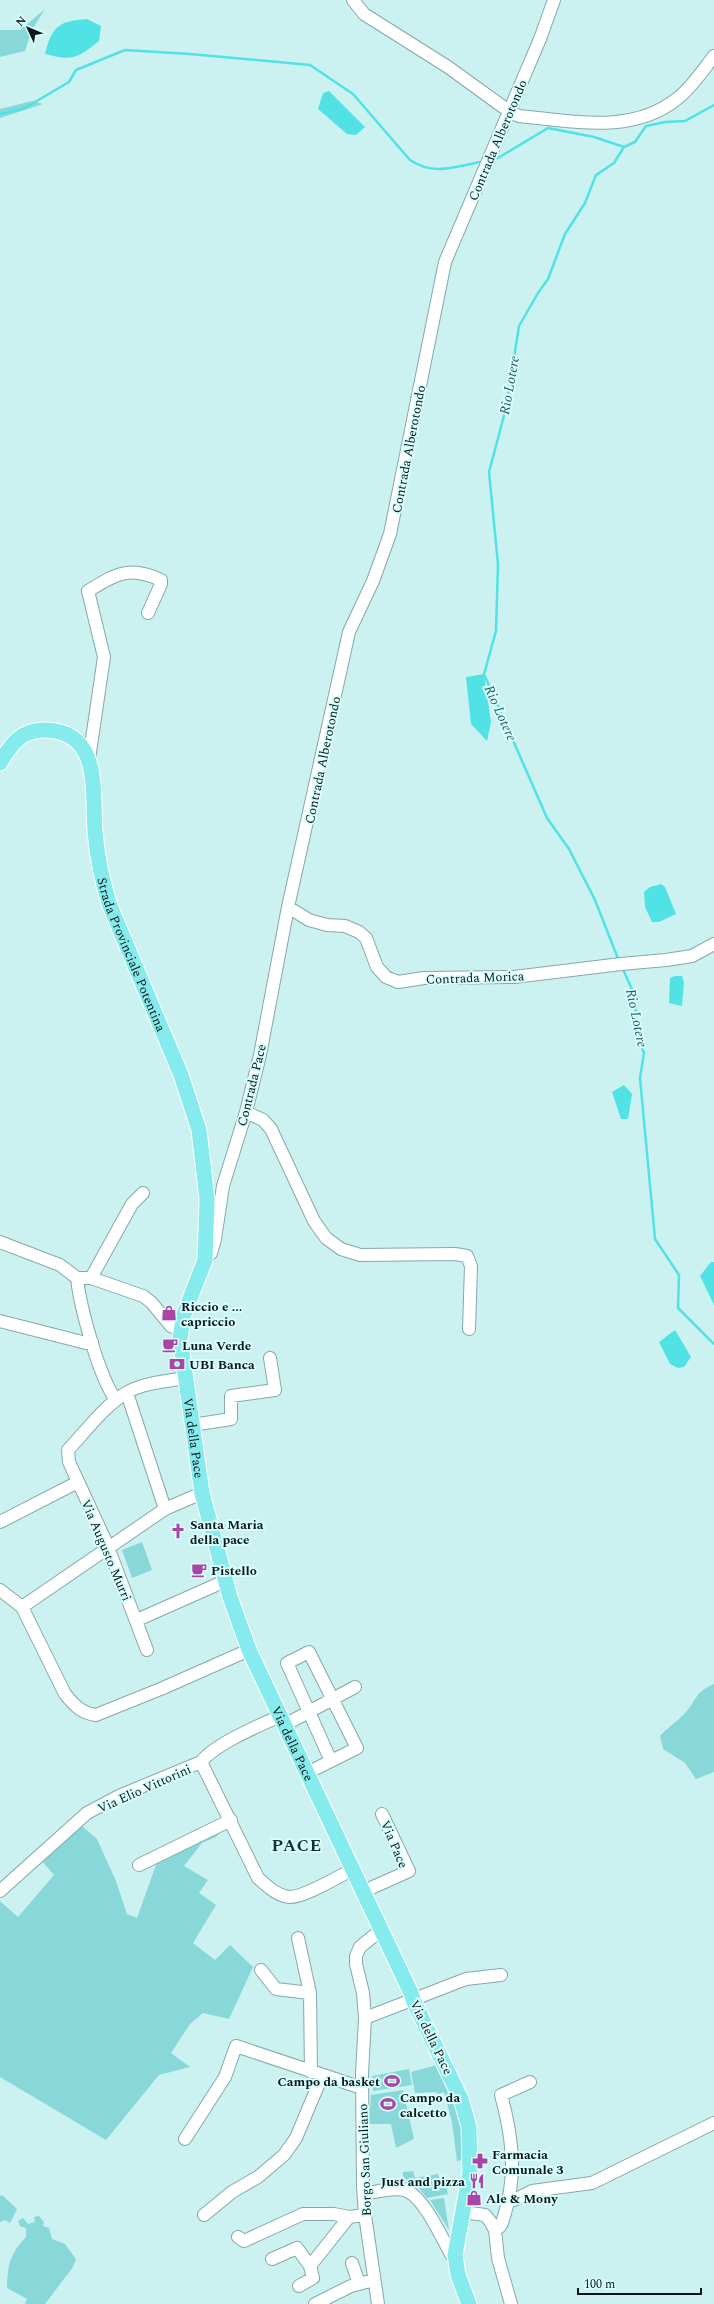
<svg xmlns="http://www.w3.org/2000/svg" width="714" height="2304" font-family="Spectral,serif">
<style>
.green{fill:#89d8d9}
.water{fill:#51e2e5}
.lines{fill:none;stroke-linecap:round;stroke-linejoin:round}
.stream{stroke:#51e2e5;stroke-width:2.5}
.minor-casing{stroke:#86a8a9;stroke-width:14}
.major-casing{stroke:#fff;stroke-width:17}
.minor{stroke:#fff;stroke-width:12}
.major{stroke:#86ebec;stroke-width:15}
.major-bridge-casing{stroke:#fff;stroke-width:17;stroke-linecap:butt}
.major-bridge{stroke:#86ebec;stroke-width:15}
.labels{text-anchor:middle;stroke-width:4;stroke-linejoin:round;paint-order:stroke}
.street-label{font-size:13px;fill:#0a1718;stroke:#d9fefe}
.poi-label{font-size:13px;font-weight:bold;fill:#0a1718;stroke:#d9fefe;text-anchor:start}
.water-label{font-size:14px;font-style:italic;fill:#235f60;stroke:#d9fefe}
.district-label{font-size:17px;font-weight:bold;letter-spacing:1px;fill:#103131;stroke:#d9fefe}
</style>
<rect width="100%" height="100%" fill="#ccf1f1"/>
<path class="green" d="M 45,9 L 32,30 L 25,51 L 0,57 L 0,30 L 20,30 Z
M 32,101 L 43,104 L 0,118 L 0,109 Z
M 142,1542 L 152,1570 L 132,1578 L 122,1550 Z
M 714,1684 L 714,1772 L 696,1779 L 685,1763 L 663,1749 L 660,1736 C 668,1727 678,1721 686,1712 C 698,1698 694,1693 714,1684 Z
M 81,1825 L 97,1839 L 116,1881 L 127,1914 L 137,1918 L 157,1862 L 223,1829 L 216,1837 L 202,1843 L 184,1866 L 208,1880 L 199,1893 L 216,1905 L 193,1943 L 215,1960 L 230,1945 L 253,1967 L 229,2019 L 203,2013 L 190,2024 L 171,2053 L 190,2067 L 159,2075 L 106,2140 L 0,2077 L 0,1901 L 18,1917 L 54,1875 L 42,1861 Z
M 440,2064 L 453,2089 L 469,2159 L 457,2161 L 452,2122 L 444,2092 L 438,2094 L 436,2092 L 415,2093 L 411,2072 Z
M 409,2069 L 412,2085 L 373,2091 L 372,2076 Z
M 403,2090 L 414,2139 L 396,2148 L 391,2124 L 369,2124 L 371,2095 Z
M 413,2171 L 415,2178 L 438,2174 L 440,2180 L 445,2180 L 448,2194 L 427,2198 L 412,2180 L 408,2183 L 403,2183 L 403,2172 Z
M 2,2195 L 17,2209 L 10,2223 L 5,2220 L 0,2222 L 0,2196 Z
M 444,2198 L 449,2230 L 430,2200 Z
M 39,2216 L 44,2222 L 43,2226 L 49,2228 L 52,2239 L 65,2244 L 76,2259 L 73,2267 L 45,2304 L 25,2304 L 27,2299 L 7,2288 C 8,2265 9,2255 26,2237 L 26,2228 L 20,2226 L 18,2221 L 23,2218 L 28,2224 L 35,2222 L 34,2217 Z"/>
<path class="water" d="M 87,19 L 101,26 L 99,41 C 77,59 72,61 45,54 C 52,26 59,21 87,19 Z
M 329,91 L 365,127 L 356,135 L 347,134 L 318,109 L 323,93 Z
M 484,674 L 491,722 L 487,741 L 471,724 L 466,677 Z
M 661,884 L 665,887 L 676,914 L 659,922 L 652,922 L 645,907 L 644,892 L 650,887 Z
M 675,976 L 682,976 L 684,982 L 682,1006 L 669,1003 L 670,978 Z
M 624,1085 L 632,1094 L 628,1119 L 621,1119 L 612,1092 Z
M 711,1262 L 714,1262 L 714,1305 L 700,1276 Z
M 675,1330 L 691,1357 L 684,1367 L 678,1368 L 670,1364 L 659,1342 Z"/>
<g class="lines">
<path class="stream" d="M 0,114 L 25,108 L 69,82 L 76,70 L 125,50 L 190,54 L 310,65 L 353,94 L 410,160 C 434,176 453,167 480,162
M 498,158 L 548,128 L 594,137 L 624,147
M 619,961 L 595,900 L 569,849 L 547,818 L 484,674 L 496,631 L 498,564 L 489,472 L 506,408 L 519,326 L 538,293 L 548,279 L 565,234 L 585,203 L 596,175 L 614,163 L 624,147 L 635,142 L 646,126 L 665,122 L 685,121 L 714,105
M 622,967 L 634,994 L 638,1036 L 644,1053 L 640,1078 L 655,1239 L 679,1275 L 678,1308 L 714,1344"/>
<defs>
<path id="minor" d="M 353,0 L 364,14 L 448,67 L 510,112 L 519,116 C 573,121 633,135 678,98 C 692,87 703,70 714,56
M 89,759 L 104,657 L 88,591 C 116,574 129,565 161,580 L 161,584 L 148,613
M 288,907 L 309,920 L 327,925 L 345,926 L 359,932 L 366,938 L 377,967 L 386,977 L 398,982 L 424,978 L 514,977 L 621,964 L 666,960 L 692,956 L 714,944
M 246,1112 L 263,1120 L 271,1129 L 314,1221 L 326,1238 L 341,1249 L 360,1255 L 455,1254 L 467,1256 L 471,1266 L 469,1329
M 0,1242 L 60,1265 L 77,1278 L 91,1278 L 143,1296 L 151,1302 L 171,1326 L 180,1330
M 205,1259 L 211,1253 L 215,1239 L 223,1186 L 246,1112 L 260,1055 L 288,907 L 349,632 L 373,581 L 390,534 L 445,262 L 540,39 L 554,0
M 77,1278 C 80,1307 99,1377 116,1400
M 91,1278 L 132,1204 L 143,1193
M 0,1321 L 86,1343 L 92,1342
M 127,1393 L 165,1509
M 192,1425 L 231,1419 L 231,1396 L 275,1390 L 270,1358
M 0,1522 L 78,1482
M 0,1590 L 22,1607 L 65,1694 C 74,1705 81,1713 96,1715 L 163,1688 L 249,1650
M 22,1607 L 165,1509 L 202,1493
M 137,1620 L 225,1581
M 147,1650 L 106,1542 L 69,1462 L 68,1450 C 86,1431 103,1407 126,1393 C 142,1383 167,1381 186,1378
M 290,1722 L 355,1687
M 201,1762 L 258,1878 C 267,1886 277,1896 290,1897 C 305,1897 337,1877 352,1870
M 307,1773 L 357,1748 L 309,1652 L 287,1663 L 331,1761
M 139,1865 L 231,1820
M 0,1891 L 87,1813 L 119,1796 L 201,1762 C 215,1744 258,1726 280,1716
M 362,1892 L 409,1871 L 382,1814
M 298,1938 L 310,1993 L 311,2072
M 261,1970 L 276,1989 L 310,1993
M 365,2018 L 466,1979 L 501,1975
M 185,2139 L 225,2077 L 236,2046 L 362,2088
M 364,2194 C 376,2192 396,2186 407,2191 C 424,2198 442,2238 451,2254 L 455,2255
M 509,2199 L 514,2200 L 532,2191 L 592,2183 L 714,2123
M 463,2212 L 485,2215 L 490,2221 L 495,2230 L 498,2258 L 511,2304
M 204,2215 L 232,2192 L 258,2177 L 284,2155 L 296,2138 L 322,2076
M 495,2230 C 502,2227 503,2220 505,2213 C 517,2173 512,2135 501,2095 L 530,2082
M 238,2237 L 244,2241 L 303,2214 L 334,2214 L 349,2217 L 365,2215
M 272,2259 L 297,2248 L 310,2266
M 352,2263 L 359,2284
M 299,2286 L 313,2278 L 310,2266 L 349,2217
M 315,2304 L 351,2286 L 374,2280
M 378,2304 L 365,2215 L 363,2186 L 362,2074 L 365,2018 L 363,1993 L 356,1964 L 356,1956 L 360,1947 L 381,1930"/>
<g id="major">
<path id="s1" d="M 0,763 C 11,744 22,729 46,730 C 102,732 92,792 95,831 C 97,857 102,881 110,906 L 181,1075 L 199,1130 L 207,1199 L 205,1260 L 184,1314 L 180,1338 L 202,1493 L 230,1597 L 249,1650 L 411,1993"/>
<path d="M 414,2002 L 461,2099 L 469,2127 L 470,2172 L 455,2255 L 458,2275 L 469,2304"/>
</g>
</defs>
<use href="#minor" class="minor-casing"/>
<use href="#major" class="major-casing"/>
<use href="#minor" class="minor"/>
<use href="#major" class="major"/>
<defs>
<path id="major-bridge" d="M 411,1993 L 414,2002"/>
</defs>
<use href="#major-bridge" class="major-bridge-casing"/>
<use href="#major-bridge" class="major-bridge"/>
</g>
<defs>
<symbol id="shop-bare" viewBox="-9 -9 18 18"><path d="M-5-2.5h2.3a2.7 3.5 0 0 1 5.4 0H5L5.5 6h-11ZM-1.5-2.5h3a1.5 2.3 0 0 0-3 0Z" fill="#ab44a7" stroke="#d9fefe" stroke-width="2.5" paint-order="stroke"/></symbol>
<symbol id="cafe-bare" viewBox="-9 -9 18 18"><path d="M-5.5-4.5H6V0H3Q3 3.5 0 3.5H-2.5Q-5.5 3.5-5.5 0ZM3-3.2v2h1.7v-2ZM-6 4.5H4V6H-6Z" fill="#ab44a7" stroke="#d9fefe" stroke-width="2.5" paint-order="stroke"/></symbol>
<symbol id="bank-bare" viewBox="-9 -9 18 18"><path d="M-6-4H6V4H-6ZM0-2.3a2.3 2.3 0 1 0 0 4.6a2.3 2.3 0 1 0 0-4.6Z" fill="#ab44a7" stroke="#d9fefe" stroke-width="2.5" paint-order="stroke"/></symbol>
<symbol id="church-bare" viewBox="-9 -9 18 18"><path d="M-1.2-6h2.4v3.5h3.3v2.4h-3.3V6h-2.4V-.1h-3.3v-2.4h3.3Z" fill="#ab44a7" stroke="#d9fefe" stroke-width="2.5" paint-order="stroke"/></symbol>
<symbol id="stadium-bare" viewBox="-9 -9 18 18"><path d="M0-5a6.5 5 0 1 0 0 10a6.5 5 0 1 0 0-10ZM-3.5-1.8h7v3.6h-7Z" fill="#ab44a7" stroke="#d9fefe" stroke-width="2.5" paint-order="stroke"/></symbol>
<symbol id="pharmacy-bare" viewBox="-9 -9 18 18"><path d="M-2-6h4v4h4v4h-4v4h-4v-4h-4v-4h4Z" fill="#ab44a7" stroke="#d9fefe" stroke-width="2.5" paint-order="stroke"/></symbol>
<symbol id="restaurant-bare" viewBox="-9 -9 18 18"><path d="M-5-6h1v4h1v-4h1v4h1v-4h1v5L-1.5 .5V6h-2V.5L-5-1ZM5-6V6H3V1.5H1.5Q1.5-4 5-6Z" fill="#ab44a7" stroke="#d9fefe" stroke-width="2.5" paint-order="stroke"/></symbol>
</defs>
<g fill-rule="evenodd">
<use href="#shop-bare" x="158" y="1302" width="22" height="22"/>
<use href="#cafe-bare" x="159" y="1334" width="22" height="22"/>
<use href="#bank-bare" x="166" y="1353" width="22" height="22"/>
<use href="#church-bare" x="167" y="1520" width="22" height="22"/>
<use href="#cafe-bare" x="188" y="1559" width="22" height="22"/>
<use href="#stadium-bare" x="381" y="2070" width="22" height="22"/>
<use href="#stadium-bare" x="377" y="2093" width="22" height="22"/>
<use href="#pharmacy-bare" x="469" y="2150" width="22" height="22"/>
<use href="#restaurant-bare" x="466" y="2170" width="22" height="22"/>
<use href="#shop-bare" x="463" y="2187" width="22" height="22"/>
</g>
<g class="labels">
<g class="street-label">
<text transform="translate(497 140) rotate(-67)" y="5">Contrada Alberotondo</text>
<text transform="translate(408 449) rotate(-79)" y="5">Contrada Alberotondo</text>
<text transform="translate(322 760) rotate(-78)" y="5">Contrada Alberotondo</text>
<text dy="5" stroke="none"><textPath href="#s1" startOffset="317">Strada Provinciale Potentina</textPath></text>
<text transform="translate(475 977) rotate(-2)" y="5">Contrada Morica</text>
<text transform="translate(251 1085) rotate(-76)" y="5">Contrada Pace</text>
<text dy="5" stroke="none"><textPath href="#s1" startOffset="819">Via della Pace</textPath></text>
<text transform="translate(107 1550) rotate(67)" y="5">Via Augusto Murri</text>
<text dy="5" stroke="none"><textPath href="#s1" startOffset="1142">Via della Pace</textPath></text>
<text transform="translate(144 1788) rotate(-24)" y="5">Via Elio Vittorini</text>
<text transform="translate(395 1844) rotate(67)" y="5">Via Pace</text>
<text transform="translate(432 2037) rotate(64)" y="5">Via della Pace</text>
<text transform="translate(364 2160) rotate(-92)" y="5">Borgo San Giuliano</text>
</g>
<g class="poi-label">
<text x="181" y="1311">Riccio e ...<tspan x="181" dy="15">capriccio</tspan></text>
<text x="182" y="1350">Luna Verde</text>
<text x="189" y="1369">UBI Banca</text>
<text x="190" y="1529">Santa Maria<tspan x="190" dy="15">della pace</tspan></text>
<text x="211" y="1575">Pistello</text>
<text x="380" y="2086" text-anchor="end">Campo da basket</text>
<text x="400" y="2102">Campo da<tspan x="400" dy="15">calcetto</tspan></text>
<text x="492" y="2159">Farmacia<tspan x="492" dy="15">Comunale 3</tspan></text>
<text x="465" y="2186" text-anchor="end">Just and pizza</text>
<text x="486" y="2203">Ale &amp; Mony</text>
</g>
<g class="water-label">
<text transform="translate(509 385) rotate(-80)" y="5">Rio Lotere</text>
<text transform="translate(501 713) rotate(66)" y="5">Rio Lotere</text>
<text transform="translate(637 1018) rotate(78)" y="5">Rio Lotere</text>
</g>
<g class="district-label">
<text x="297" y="1851">PACE</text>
</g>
</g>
<g transform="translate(28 28) rotate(314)" stroke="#d9fefe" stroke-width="3" paint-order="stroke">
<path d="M0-3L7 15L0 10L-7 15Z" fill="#0a1718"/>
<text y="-6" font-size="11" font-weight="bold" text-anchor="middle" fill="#0a1718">N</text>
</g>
<path d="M578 2288v6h123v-6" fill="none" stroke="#0a1718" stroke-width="2"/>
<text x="584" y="2288" font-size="12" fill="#0a1718" stroke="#d9fefe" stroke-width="3" paint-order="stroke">100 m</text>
</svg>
